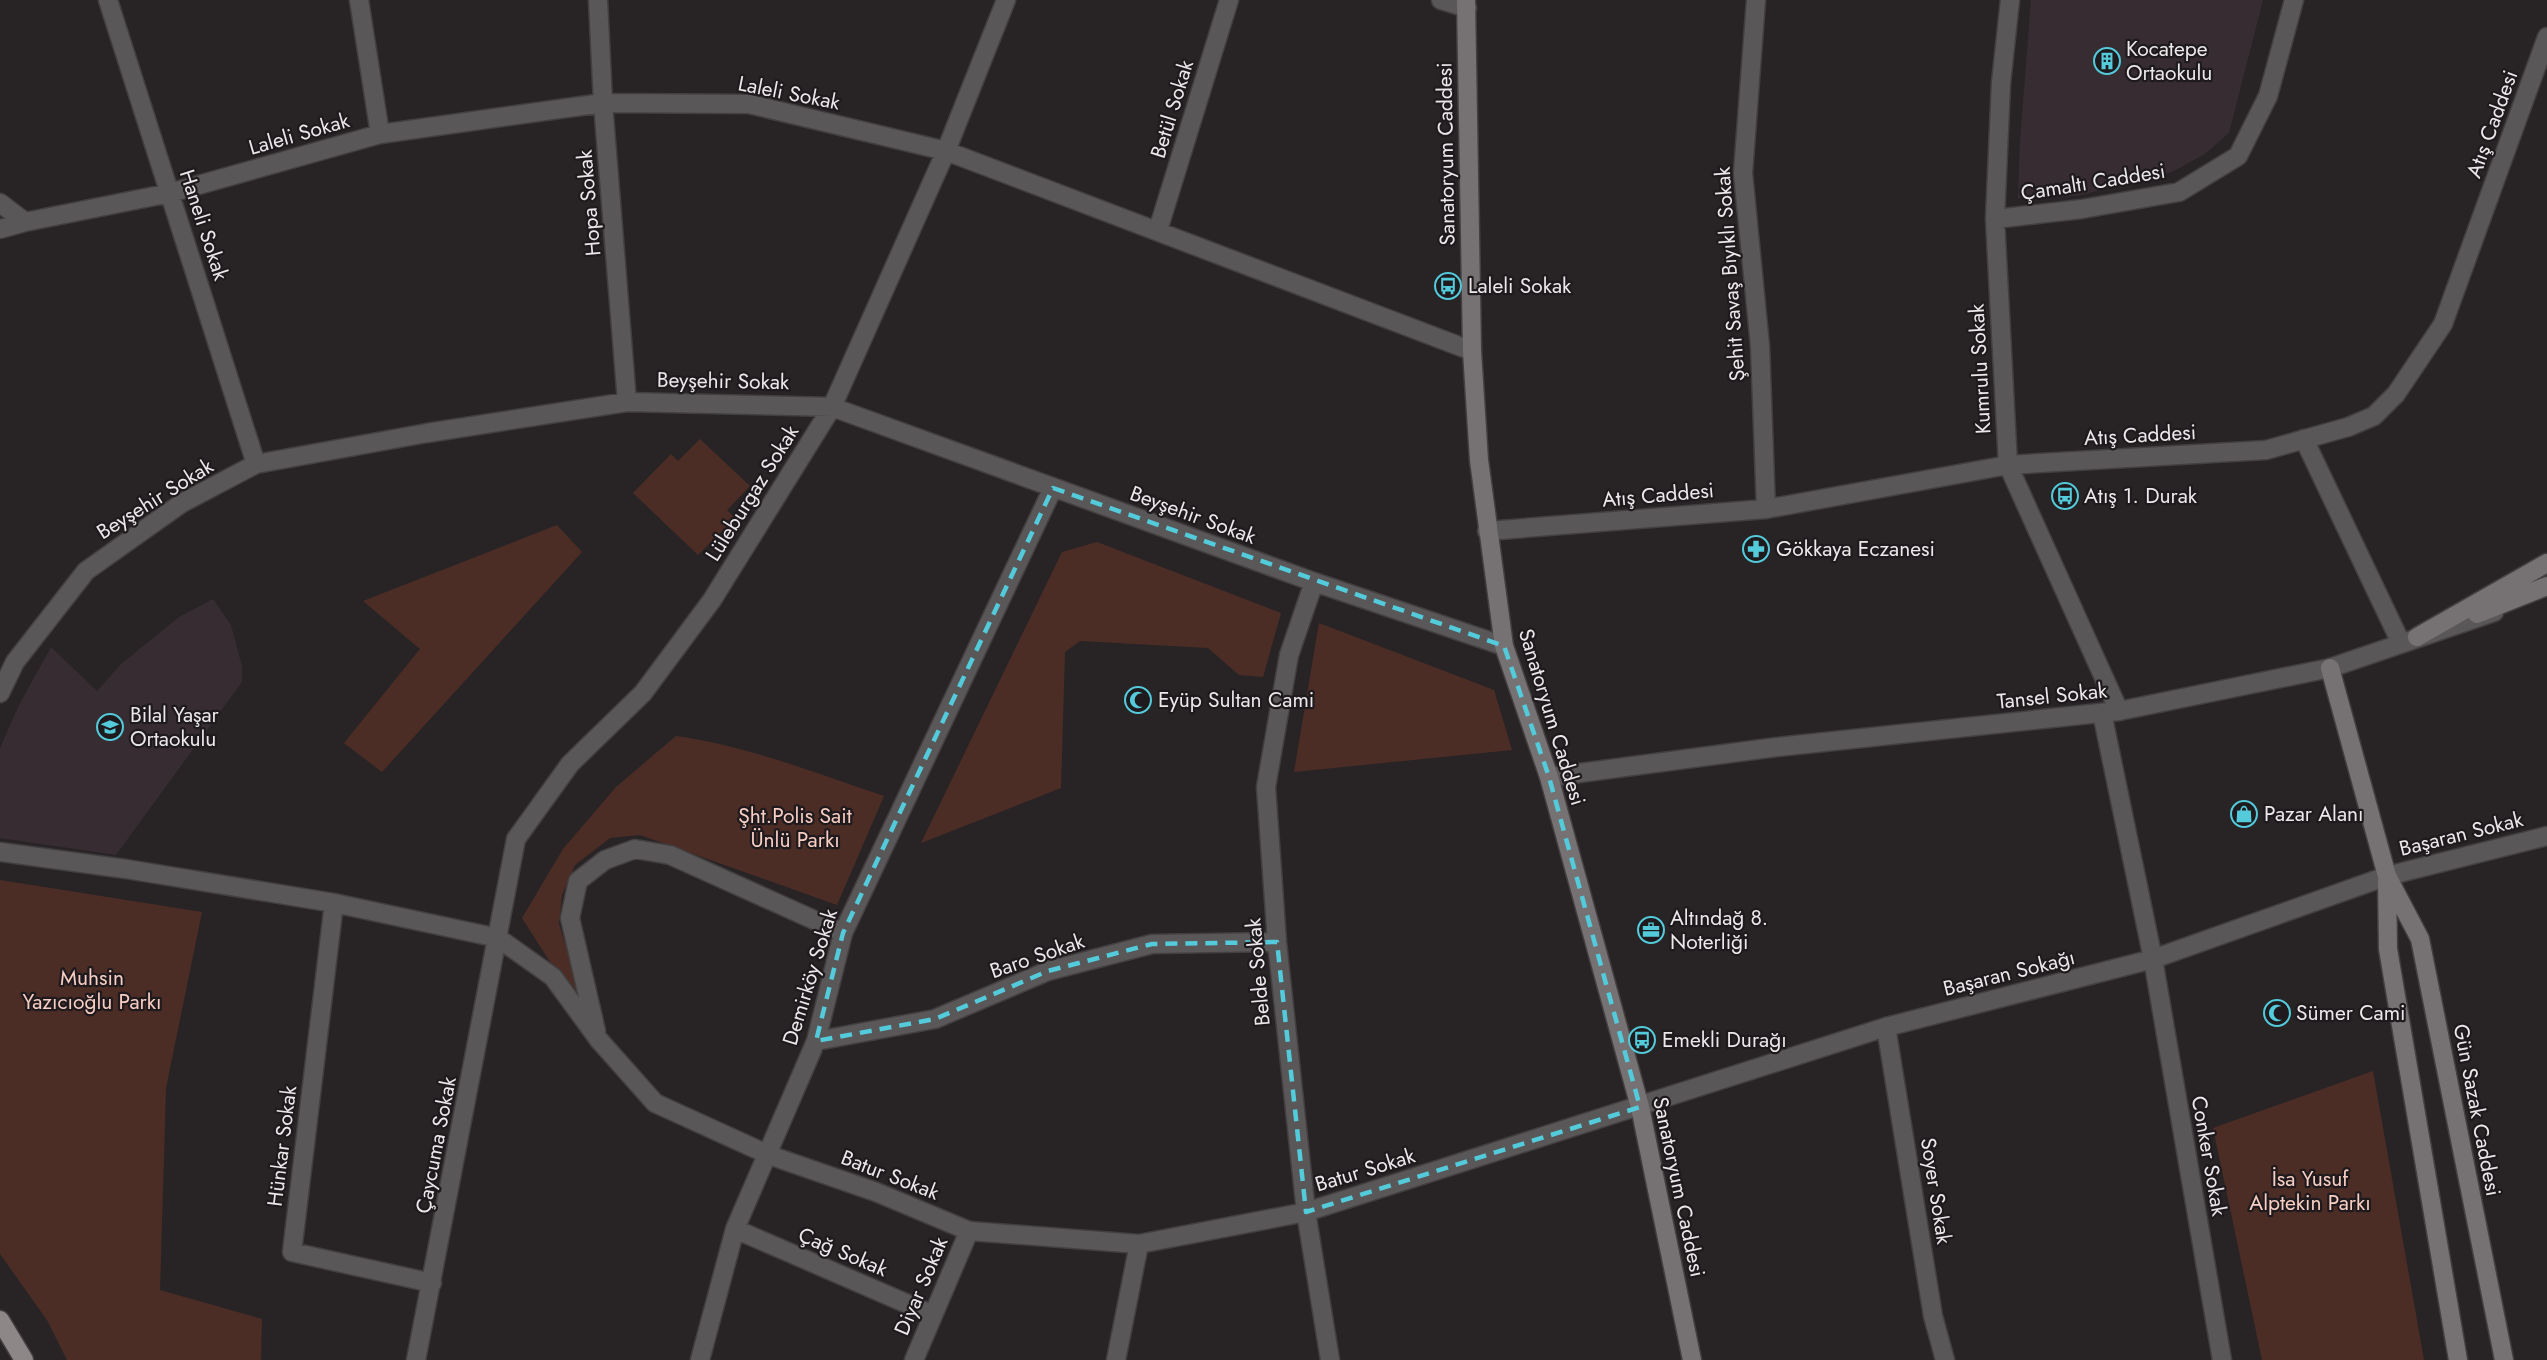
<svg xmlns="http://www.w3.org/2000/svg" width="2547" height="1360" font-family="Jost,sans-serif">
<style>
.built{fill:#362c32}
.green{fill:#4c2d26}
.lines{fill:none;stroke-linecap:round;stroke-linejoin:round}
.pedestrian-casing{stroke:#433f41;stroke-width:21}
.minor-casing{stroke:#433f41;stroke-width:21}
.tertiary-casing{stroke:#433f41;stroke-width:21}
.secondary-casing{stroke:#433f41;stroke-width:21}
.primary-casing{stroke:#433f41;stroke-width:21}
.pedestrian{stroke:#595757;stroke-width:18}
.minor{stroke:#595757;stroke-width:18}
.tertiary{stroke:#595757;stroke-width:18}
.secondary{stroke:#767273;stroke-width:18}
.primary{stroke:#8d8788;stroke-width:18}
.marked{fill:none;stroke:#53cbdb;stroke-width:4.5;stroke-dasharray:12 8;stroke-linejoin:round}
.labels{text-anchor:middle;stroke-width:4.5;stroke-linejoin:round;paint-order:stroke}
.poi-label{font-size:21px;fill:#ebe8ea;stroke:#1e1a1d;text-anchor:start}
.street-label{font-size:21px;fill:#ebe8ea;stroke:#1e1a1d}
.park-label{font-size:21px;fill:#f8cdc2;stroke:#1e1a1d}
</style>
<rect width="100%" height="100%" fill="#282426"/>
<path class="built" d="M 2031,0 L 2263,0 L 2229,133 L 2205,154 L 2172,172 L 2077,196 L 2018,198 L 2020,141 Z
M 213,599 L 231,625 L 242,666 L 242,682 L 116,855 L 0,838 L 0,748 L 19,705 L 51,647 L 97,691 L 121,664 L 179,617 Z"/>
<path class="green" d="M 700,439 L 750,486 L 727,510 L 735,518 L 698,555 L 633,493 L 671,454 L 678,461 Z
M 557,525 L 582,552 L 382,772 L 344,743 L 420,649 L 363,601 Z
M 1097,542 L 1281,613 L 1263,677 L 1239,675 L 1208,648 L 1080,641 L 1065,652 L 1061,788 L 921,843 L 1062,552 Z
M 1319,623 L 1494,690 L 1512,750 L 1294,772 Z
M 676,736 C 748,746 815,773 884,796 L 837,905 L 640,835 L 610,838 L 575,865 L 562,895 L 559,924 L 572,965 L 576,990 L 550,962 L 522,918 L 563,849 L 616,787 Z
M 0,880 L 202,912 L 166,1088 L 160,1290 L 262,1319 L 261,1360 L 67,1360 L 47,1320 L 0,1254 Z
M 2373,1071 L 2424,1360 L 2262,1360 L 2213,1128 Z"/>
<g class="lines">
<defs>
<path id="pedestrian" d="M 2102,713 L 2153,959"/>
<path id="minor" d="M 108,0 L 256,464
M 359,0 L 380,134
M 598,0 L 603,103 L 627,402
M 1441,0 L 1467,8
M 1756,0 L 1743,173 L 1760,346 L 1766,509
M 2010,0 L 2001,83 L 1995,219 L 2008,465 L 2119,711
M 0,203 L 25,222
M 1995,219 L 2082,209 L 2179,192 L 2238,156 L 2268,96 L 2294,0
M 0,229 L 25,222 L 170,193 L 380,134 L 603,103 L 749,104 L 946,151 L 1472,351
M 1158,230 L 1229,0
M 2304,439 L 2401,643
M 1314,582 L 1289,655 L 1266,787 L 1277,942 L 1306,1212 L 1330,1360
M 0,693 L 15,662 L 86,571 L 182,503 L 256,464 L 427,433 L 627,402 L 832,407 L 1314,582 L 1504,646
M 0,852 L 126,869 L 334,903 L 498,938 L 553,977 L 599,1040
M 2387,876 L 2547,836
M 334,903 L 292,1252 L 432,1283
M 2153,959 L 2222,1360
M 1886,1027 L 1933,1316 L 1945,1360
M 596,1031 L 570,918 L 578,881 L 605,860 L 635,849 L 670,855 L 843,933
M 816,1041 L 935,1019 L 1048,971 L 1152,944 L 1277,942
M 735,1229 L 933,1315
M 416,1360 L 516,839 L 570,764 L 643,693 L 712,600 L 832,407 L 946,151 L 1006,0
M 700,1360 L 735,1229 L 816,1041 L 843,933 L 1053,488
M 914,1360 L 969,1231"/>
<path id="tertiary" d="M 1487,531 L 1766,509 L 2008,465 L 2266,450 L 2348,427 L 2374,416 L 2396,394 L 2443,324 L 2547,37
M 1549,777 L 1777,747 L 2119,711 L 2330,668 L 2494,612
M 599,1040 L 655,1103 L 769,1155 L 876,1192 L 969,1231 L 1139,1244 L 1306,1212 L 1886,1027 L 2153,959 L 2387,876
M 1116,1360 L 1139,1244"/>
<path id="secondary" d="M 1466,0 L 1472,351 L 1479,460 L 1504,646 L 1549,777 L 1640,1107 L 1692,1360
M 2477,614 L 2547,586
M 2417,637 L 2547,563
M 2330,668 L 2387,876 L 2420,939 L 2504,1360
M 2387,881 L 2388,949 L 2458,1360"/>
<path id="primary" d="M 0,1320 L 24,1360"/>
</defs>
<use href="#pedestrian" class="pedestrian-casing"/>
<use href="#minor" class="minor-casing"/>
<use href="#tertiary" class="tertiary-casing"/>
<use href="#secondary" class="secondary-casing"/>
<use href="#primary" class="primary-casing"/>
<use href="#pedestrian" class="pedestrian"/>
<use href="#minor" class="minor"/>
<use href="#tertiary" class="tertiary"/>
<use href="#secondary" class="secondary"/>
<use href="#primary" class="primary"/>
</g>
<path class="marked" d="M 1053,488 L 1504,646 L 1549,777 L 1640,1107 L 1306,1212 L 1277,942 L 1152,944 L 1048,971 L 935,1019 L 816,1041 L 843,933 Z"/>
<defs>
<symbol id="building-ring" viewBox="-11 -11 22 22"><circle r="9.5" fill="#1e1a1d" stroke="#53cbdb" stroke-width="1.5"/><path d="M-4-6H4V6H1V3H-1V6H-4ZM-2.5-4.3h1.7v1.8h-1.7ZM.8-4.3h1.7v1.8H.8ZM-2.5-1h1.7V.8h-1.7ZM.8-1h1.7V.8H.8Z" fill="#53cbdb"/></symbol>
<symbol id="bus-ring" viewBox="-11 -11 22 22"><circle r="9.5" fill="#1e1a1d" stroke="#53cbdb" stroke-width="1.5"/><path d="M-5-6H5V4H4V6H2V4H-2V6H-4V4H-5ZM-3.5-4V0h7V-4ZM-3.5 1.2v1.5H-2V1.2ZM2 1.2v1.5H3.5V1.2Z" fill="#53cbdb"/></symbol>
<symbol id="pharmacy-ring" viewBox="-11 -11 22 22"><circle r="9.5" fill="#1e1a1d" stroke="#53cbdb" stroke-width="1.5"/><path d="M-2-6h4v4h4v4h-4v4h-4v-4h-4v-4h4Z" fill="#53cbdb"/></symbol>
<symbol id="mosque-ring" viewBox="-11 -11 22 22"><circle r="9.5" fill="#1e1a1d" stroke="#53cbdb" stroke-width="1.5"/><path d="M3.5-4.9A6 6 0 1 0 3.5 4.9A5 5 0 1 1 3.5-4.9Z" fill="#53cbdb"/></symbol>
<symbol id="school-ring" viewBox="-11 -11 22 22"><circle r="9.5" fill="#1e1a1d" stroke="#53cbdb" stroke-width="1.5"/><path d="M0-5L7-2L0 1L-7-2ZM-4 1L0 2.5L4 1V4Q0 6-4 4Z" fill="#53cbdb"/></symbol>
<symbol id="shop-ring" viewBox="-11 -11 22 22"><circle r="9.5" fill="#1e1a1d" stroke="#53cbdb" stroke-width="1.5"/><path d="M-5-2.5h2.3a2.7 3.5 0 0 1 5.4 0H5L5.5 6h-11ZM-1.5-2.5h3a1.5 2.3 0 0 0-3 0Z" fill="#53cbdb"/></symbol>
<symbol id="office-ring" viewBox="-11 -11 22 22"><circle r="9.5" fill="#1e1a1d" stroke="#53cbdb" stroke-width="1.5"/><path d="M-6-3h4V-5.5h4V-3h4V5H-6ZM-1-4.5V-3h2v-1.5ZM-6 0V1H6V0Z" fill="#53cbdb"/></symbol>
</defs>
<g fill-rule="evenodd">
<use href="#building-ring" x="2092" y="46" width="30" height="30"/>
<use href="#bus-ring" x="1433" y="271" width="30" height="30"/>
<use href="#bus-ring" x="2050" y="481" width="30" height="30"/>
<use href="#pharmacy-ring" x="1741" y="534" width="30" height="30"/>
<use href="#mosque-ring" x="1123" y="685" width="30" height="30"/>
<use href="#school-ring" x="95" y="712" width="30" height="30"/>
<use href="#shop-ring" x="2229" y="799" width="30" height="30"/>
<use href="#office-ring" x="1636" y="915" width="30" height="30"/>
<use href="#mosque-ring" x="2262" y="998" width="30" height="30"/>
<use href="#bus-ring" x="1627" y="1025" width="30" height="30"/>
</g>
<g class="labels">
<g class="poi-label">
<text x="2126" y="56">Kocatepe<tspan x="2126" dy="24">Ortaokulu</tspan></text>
<text x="1468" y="293">Laleli Sokak</text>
<text x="2084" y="503">Atış 1. Durak</text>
<text x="1776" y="556">Gökkaya Eczanesi</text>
<text x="1158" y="707">Eyüp Sultan Cami</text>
<text x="130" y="722">Bilal Yaşar<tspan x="130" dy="24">Ortaokulu</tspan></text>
<text x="2264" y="821">Pazar Alanı</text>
<text x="1670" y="925">Altındağ 8.<tspan x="1670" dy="24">Noterliği</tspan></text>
<text x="2296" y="1020">Sümer Cami</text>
<text x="1662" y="1047">Emekli Durağı</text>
</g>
<g class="street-label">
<text transform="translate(789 93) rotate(11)" y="7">Laleli Sokak</text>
<text transform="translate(1172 109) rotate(-73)" y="7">Betül Sokak</text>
<text transform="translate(2492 124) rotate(-70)" y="7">Atış Caddesi</text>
<text transform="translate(299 134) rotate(-16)" y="7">Laleli Sokak</text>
<text transform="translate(1446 154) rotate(-91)" y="7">Sanatoryum Caddesi</text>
<text transform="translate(2093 182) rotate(-9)" y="7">Çamaltı Caddesi</text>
<text transform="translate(589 203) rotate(-95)" y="7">Hopa Sokak</text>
<text transform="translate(204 225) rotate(72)" y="7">Haneli Sokak</text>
<text transform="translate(1730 274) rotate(-94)" y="7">Şehit Savaş Bıyıklı Sokak</text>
<text transform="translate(1980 369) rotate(-93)" y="7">Kumrulu Sokak</text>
<text transform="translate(723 381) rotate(1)" y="7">Beyşehir Sokak</text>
<text transform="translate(2140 435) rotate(-3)" y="7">Atış Caddesi</text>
<text transform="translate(752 493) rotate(-58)" y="7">Lüleburgaz Sokak</text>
<text transform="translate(1658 495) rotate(-5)" y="7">Atış Caddesi</text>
<text transform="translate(155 499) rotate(-32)" y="7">Beyşehir Sokak</text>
<text transform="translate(1193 515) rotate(20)" y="7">Beyşehir Sokak</text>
<text transform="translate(2052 696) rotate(-6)" y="7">Tansel Sokak</text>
<text transform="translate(1552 717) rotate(73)" y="7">Sanatoryum Caddesi</text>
<text transform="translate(2461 834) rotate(-14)" y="7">Başaran Sokak</text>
<text transform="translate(1037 956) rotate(-19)" y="7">Baro Sokak</text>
<text transform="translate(1258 972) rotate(-95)" y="7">Belde Sokak</text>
<text transform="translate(2009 973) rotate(-14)" y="7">Başaran Sokağı</text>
<text transform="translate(810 977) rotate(-73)" y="7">Demirköy Sokak</text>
<text transform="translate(2477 1110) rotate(79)" y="7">Gün Sazak Caddesi</text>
<text transform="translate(436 1145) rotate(-79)" y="7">Çaycuma Sokak</text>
<text transform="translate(282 1146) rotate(-83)" y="7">Hünkar Sokak</text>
<text transform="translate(2209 1156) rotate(80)" y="7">Conker Sokak</text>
<text transform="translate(1365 1170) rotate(-17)" y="7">Batur Sokak</text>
<text transform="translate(890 1175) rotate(21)" y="7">Batur Sokak</text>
<text transform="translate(1679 1187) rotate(78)" y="7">Sanatoryum Caddesi</text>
<text transform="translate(1936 1191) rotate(81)" y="7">Soyer Sokak</text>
<text transform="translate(843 1252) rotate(23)" y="7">Çağ Sokak</text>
<text transform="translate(921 1286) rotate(-67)" y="7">Diyar Sokak</text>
</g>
<g class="park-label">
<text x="795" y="823">Şht.Polis Sait<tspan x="795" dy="24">Ünlü Parkı</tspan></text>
<text x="92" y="985">Muhsin<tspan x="92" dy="24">Yazıcıoğlu Parkı</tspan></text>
<text x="2310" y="1186">İsa Yusuf<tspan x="2310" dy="24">Alptekin Parkı</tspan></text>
</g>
</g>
</svg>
